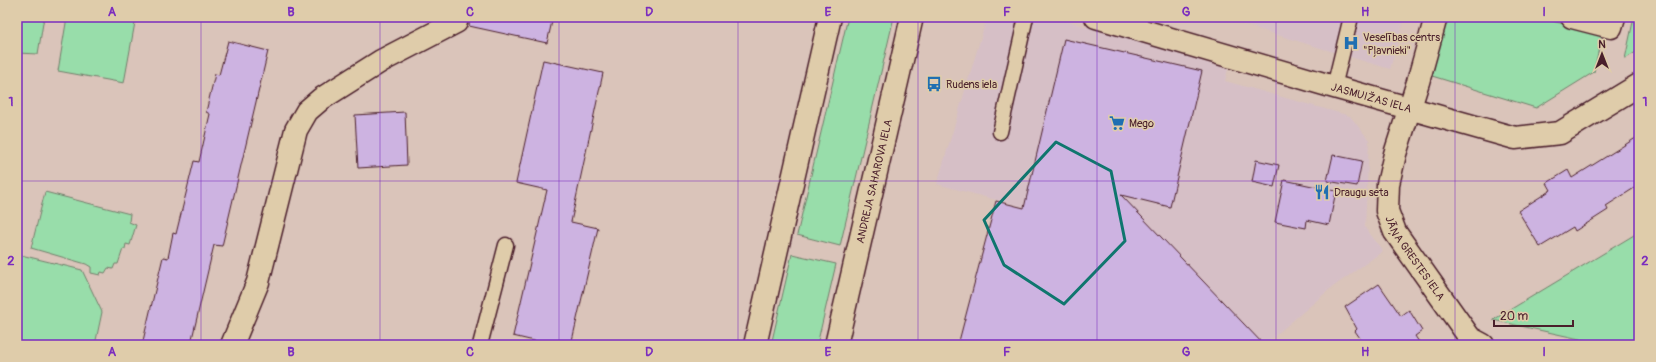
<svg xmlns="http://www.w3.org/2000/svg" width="1656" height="362" font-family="Pangolin,sans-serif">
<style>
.built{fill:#d6bfc6}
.green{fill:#98ddaa;stroke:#717e6a}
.building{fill:#cdb3e1;stroke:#4a1f2b}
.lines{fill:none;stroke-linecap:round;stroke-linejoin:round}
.service-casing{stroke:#4a1f2b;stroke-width:17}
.minor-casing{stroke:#4a1f2b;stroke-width:25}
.tertiary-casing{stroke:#4a1f2b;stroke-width:25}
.service{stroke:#dfccaa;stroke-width:14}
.minor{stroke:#dfccaa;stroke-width:22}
.tertiary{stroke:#dfccaa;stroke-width:22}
.marked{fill:none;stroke:#0f766e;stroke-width:3;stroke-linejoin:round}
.grid{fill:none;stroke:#7b2cbf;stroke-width:1;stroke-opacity:0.55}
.labels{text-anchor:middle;stroke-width:3;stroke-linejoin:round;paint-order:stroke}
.poi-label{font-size:11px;fill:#4a1f2b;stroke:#dfccaa;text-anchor:start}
.street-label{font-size:11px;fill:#4a1f2b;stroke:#dfccaa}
.neatline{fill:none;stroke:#7b2cbf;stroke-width:1.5}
.grid-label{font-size:13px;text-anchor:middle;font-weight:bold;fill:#7b2cbf}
</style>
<rect width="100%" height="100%" fill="#dac4ba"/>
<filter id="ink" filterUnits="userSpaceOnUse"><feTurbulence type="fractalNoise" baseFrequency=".025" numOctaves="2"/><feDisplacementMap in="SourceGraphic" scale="8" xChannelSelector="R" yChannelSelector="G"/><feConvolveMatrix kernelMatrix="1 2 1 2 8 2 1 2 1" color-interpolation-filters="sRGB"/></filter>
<g filter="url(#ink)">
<path class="built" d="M 987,17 L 1054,17 L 1228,69 L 1225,81 L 1350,116 L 1369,140 L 1365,227 L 1383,251 L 1330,289 L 1264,345 L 1171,247 L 937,184 Z
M 1218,17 L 1405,17 L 1390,69 Z"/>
<path class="green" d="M 17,17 L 44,17 L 38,54 L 17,53 Z
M 67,17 L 136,17 L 124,83 L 58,71 Z
M 848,17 L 894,17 L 840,246 L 797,235 Z
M 1446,17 L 1535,17 L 1602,33 L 1594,72 L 1536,108 L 1432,76 Z
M 1634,17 L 1639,17 L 1639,50 L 1625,59 Z
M 45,192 L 130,214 L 129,222 L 136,225 L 130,245 L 126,244 L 125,249 L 123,249 L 118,264 L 115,264 L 113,269 L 108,268 L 105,273 L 101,272 L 100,275 L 91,273 L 91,267 L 86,264 L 31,248 Z
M 1639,232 L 1639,345 L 1607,345 L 1493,320 Z
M 17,254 L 82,270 L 102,312 L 95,345 L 17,345 Z
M 792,254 L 836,264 L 817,345 L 771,345 Z"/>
<path class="building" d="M 470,17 L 553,17 L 547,43 L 469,26 Z
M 1064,39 L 1202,71 L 1170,207 L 1121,195 L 1264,345 L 958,345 L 996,201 L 1024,208 Z
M 228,41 L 268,51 L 222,246 L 214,245 L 191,343 L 183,341 L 182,345 L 142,345 L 163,257 L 168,258 L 173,233 L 176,234 L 194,161 L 199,162 L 210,114 L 206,112 L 215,74 L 219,75 Z
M 543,60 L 603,73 L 571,222 L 598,228 L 571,345 L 551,345 L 513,336 L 547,190 L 516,183 Z
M 405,112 L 407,165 L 358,168 L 355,115 Z
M 1639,136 L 1639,185 L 1606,206 L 1608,210 L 1575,231 L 1573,227 L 1540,247 L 1518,211 L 1551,190 L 1547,183 L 1568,170 L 1572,178 Z
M 1333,155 L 1362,161 L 1357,186 L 1327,181 Z
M 1256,160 L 1279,165 L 1274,187 L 1252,182 Z
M 1284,180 L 1336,191 L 1329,225 L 1307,220 L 1306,228 L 1275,222 Z
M 1379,284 L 1401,316 L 1409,310 L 1422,331 L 1415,336 L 1421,345 L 1365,345 L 1355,331 L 1357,329 L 1345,307 Z"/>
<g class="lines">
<defs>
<path id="service" d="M 1334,87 L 1351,17
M 1000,132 L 1026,17
M 480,345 L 506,245"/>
<g id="minor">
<path id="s1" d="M 1096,17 L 1334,87 L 1515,138 L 1560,133 L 1639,85"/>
<path id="s2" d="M 1436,17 L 1418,82 L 1395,154 L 1388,184 L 1387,211 L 1395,232 L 1470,338 L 1483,345"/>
<path d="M 1572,17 L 1611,27 L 1614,17"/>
<path d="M 232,345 L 258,282 L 296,130 L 307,111 L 321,99 L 381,61 L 456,22 L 457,17"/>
</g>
<g id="tertiary">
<path d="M 755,345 L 830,17"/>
<path id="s3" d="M 836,345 L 912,17"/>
</g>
</defs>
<use href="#service" class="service-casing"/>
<use href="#minor" class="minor-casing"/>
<use href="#tertiary" class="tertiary-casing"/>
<use href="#service" class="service"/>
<use href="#minor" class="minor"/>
<use href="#tertiary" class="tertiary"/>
</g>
</g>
<path class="marked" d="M 1056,142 L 1111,171 L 1125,241 L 1064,304 L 1004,265 L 984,220 Z"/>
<path class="grid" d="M 201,17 L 201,345M 380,17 L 380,345M 559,17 L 559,345M 738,17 L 738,345M 918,17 L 918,345M 1097,17 L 1097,345M 1276,17 L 1276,345M 1455,17 L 1455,345M 17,181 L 1639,181"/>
<defs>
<symbol id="hospital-bare" viewBox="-9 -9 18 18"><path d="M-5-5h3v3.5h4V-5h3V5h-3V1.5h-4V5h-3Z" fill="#1f6fb2" stroke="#dfccaa" stroke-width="2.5" paint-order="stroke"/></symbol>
<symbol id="bus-bare" viewBox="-9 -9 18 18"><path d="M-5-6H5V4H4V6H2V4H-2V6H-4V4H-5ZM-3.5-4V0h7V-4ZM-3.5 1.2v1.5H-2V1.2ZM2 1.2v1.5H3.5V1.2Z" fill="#1f6fb2" stroke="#dfccaa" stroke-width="2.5" paint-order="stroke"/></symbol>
<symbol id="supermarket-bare" viewBox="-9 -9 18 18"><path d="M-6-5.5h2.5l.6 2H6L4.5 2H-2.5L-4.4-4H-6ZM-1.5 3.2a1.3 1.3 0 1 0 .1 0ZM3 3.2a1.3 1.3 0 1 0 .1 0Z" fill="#1f6fb2" stroke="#dfccaa" stroke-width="2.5" paint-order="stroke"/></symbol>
<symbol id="restaurant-bare" viewBox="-9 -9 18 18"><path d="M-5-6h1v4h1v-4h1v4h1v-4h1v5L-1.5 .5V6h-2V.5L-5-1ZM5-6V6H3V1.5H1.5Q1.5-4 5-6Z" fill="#1f6fb2" stroke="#dfccaa" stroke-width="2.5" paint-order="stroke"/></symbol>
</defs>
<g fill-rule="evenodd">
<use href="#hospital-bare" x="1340" y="32" width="22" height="22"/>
<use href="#bus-bare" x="923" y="73" width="22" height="22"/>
<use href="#supermarket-bare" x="1106" y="112" width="22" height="22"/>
<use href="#restaurant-bare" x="1311" y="181" width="22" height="22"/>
</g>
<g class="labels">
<g class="poi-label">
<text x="1363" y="41">Veselības centrs<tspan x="1363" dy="13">"Pļavnieki"</tspan></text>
<text x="946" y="88">Rudens iela</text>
<text x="1129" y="127">Mego</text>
<text x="1334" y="196">Draugu seta</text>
</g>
<g class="street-label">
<text dy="4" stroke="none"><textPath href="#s1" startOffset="287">JASMUIŽAS IELA</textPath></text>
<text dy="4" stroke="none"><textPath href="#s3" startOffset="168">ANDREJA SAHAROVA IELA</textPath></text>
<text dy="4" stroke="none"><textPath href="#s2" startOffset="256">JĀŅA GRESTES IELA</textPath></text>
</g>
</g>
<rect width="1656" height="362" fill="none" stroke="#dfccaa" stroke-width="44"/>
<g transform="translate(1602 54)" stroke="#dfccaa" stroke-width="3" paint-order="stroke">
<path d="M0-3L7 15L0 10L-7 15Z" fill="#4a1f2b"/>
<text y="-6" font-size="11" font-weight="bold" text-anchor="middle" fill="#4a1f2b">N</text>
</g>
<path d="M1494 320v6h79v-6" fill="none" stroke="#4a1f2b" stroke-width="2"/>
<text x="1500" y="320" font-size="12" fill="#4a1f2b" stroke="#dfccaa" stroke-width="3" paint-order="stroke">20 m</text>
<rect x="22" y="22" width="1612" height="318" class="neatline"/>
<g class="grid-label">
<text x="112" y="16">A</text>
<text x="291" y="16">B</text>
<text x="470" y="16">C</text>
<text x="649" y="16">D</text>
<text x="828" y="16">E</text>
<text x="1007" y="16">F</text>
<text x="1186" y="16">G</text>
<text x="1365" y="16">H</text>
<text x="1544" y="16">I</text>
<text x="11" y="106">1</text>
<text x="1645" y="106">1</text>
<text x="11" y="265">2</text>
<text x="1645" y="265">2</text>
<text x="112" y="356">A</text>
<text x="291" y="356">B</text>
<text x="470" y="356">C</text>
<text x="649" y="356">D</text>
<text x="828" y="356">E</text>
<text x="1007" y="356">F</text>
<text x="1186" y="356">G</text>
<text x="1365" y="356">H</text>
<text x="1544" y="356">I</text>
</g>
</svg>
